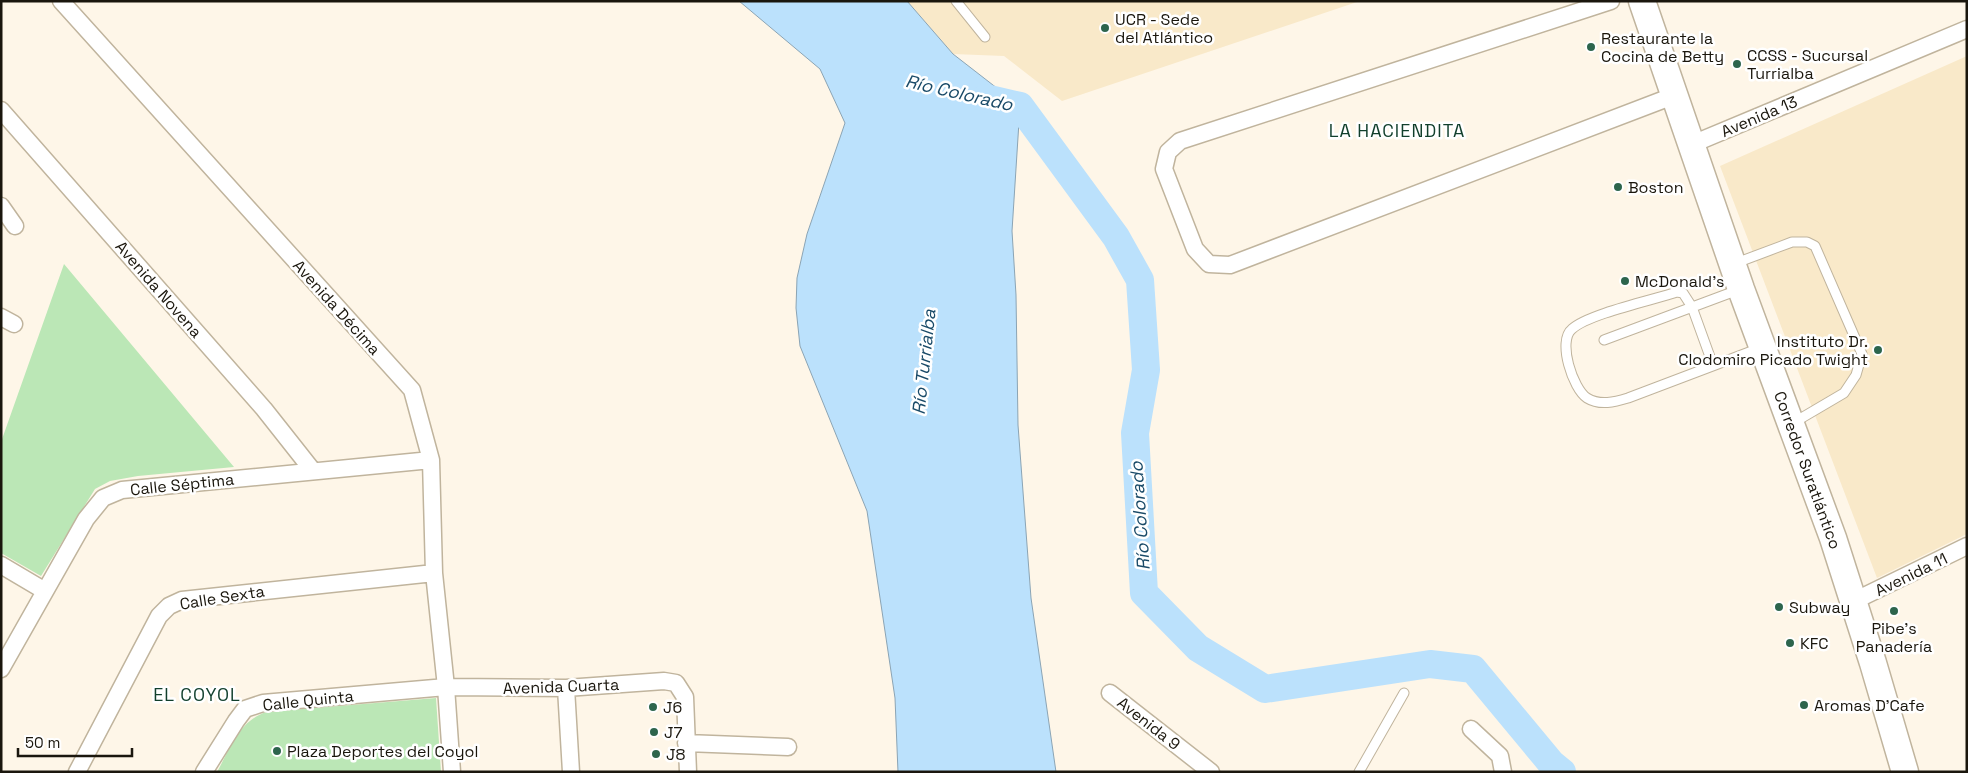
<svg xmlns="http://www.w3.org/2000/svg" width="1968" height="773" font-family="'Space Grotesk',sans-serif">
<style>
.built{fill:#f9e9c9}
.green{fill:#bbe7b6}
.water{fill:#bbe1fc;stroke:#8ba4b4}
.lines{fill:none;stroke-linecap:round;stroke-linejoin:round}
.river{stroke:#bbe1fc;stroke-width:28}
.lane-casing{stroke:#c0b49d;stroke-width:11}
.street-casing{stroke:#c0b49d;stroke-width:19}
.primary-casing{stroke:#c0b49d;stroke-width:29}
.lane{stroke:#fff;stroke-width:9}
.street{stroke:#fff;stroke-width:16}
.primary{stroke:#fff;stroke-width:26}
.poi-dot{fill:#2d654d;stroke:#fff;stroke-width:2}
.labels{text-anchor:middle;stroke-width:5;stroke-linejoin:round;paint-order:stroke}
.poi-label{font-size:16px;fill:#1a160d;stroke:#fff;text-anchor:start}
.street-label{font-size:16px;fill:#1a160d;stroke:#fff}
.water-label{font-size:18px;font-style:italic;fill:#194a68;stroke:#fff}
.neighbourhood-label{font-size:18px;letter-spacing:1px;fill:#113f2c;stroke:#fff}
</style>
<rect width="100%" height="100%" fill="#fef6e8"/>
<path class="built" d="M 907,1 L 1360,1 L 1062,101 L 1004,56 L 953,54 Z
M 1967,56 L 1967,534 L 1877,578 L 1720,166 Z"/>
<path class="green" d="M 64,264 L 234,467 L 138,476 L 110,481 L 95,489 L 41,576 L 1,553 L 1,442 Z
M 436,698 L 441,772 L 217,772 C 231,747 238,722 266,712 Z"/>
<path class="water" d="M 739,1 L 907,1 L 953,54 L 1020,106 L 1012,231 L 1016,295 L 1018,425 L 1031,598 L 1056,772 L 898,772 L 895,698 L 867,511 L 800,346 L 796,308 L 797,278 L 807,234 L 845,123 L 820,69 Z"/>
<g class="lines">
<path class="river" d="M 985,98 L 1020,106 L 1116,237 L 1140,280 L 1146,370 L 1135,433 L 1144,593 L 1198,648 L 1265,689 L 1430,664 L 1473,669 L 1551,763 L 1562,772"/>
<defs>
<path id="lane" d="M 956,1 L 985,37
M 1736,263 L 1792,242 L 1807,242 L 1815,246 L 1862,354 L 1856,375 L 1844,393 L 1793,423
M 1604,340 L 1738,290
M 1713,365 L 1692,307 L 1683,293 L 1677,292 C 1653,300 1588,314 1572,329 C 1557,341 1573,389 1587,398 C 1600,406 1615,402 1628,398 L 1760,348
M 1359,772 L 1404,693"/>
<path id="street" d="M 61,1 L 412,390 L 431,460 L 434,573 L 446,687 L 452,772
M 1611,1 L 1180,141 L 1168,152 L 1164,169 L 1195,249 L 1209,264 L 1230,265 L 1673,96
M 1,110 L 264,409 L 313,471
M 1690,145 L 1967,29
M 1,206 L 15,226
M 1,317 L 14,324
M 1,565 L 45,591
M 1854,601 L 1967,546
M 1,669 L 86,519 L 103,498 L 122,490 L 431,460
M 566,688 L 571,772
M 1110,693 L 1211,772
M 1471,729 L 1500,756 L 1503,772
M 686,743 L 788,747
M 77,772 L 159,616 L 169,606 L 182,600 L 434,573
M 204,772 L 236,721 L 245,709 L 263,703 L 446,687 L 566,688 L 664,681 L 676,683 L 685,697 L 688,772"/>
<path id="primary" d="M 1642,1 L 1741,289 L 1833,538 L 1873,663 L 1905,772"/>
</defs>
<use href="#lane" class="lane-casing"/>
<use href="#street" class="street-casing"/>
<use href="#primary" class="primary-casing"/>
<use href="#lane" class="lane"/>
<use href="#street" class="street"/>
<use href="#primary" class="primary"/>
</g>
<g class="poi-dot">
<circle cx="1105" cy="28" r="5"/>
<circle cx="1591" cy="47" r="5"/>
<circle cx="1737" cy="64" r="5"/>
<circle cx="1618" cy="187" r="5"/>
<circle cx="1625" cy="281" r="5"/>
<circle cx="1878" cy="350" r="5"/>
<circle cx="1779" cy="607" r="5"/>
<circle cx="1894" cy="611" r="5"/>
<circle cx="1790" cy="643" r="5"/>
<circle cx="1804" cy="705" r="5"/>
<circle cx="653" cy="707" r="5"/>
<circle cx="654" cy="732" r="5"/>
<circle cx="277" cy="751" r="5"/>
<circle cx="656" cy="754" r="5"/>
</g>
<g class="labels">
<g class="poi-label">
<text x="1115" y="25">UCR - Sede<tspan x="1115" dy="18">del Atlántico</tspan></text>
<text x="1601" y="44">Restaurante la<tspan x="1601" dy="18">Cocina de Betty</tspan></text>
<text x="1747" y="61">CCSS - Sucursal<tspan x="1747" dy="18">Turrialba</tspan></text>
<text x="1628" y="193">Boston</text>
<text x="1635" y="287">McDonald's</text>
<text x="1868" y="347" text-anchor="end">Instituto Dr.<tspan x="1868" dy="18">Clodomiro Picado Twight</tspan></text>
<text x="1789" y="613">Subway</text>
<text x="1894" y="634" text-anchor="middle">Pibe's<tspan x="1894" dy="18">Panadería</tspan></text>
<text x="1800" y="649">KFC</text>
<text x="1814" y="711">Aromas D'Cafe</text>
<text x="663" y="713">J6</text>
<text x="664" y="738">J7</text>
<text x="287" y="757">Plaza Deportes del Coyol</text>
<text x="666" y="760">J8</text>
</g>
<g class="street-label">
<text transform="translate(1759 116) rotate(-23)" y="6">Avenida 13</text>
<text transform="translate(159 289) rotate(49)" y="6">Avenida Novena</text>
<text transform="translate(337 307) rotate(48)" y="6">Avenida Décima</text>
<text transform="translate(1808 470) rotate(70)" y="6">Corredor Suratlántico</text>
<text transform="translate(182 484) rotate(-6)" y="6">Calle Séptima</text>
<text transform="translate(1911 574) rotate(-26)" y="6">Avenida 11</text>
<text transform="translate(222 597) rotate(-9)" y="6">Calle Sexta</text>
<text transform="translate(561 686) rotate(-2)" y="6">Avenida Cuarta</text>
<text transform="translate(308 700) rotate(-6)" y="6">Calle Quinta</text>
<text transform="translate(1149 723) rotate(38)" y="6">Avenida 9</text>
</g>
<g class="water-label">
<text transform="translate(959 93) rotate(13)" y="6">Río Colorado</text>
<text transform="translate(924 362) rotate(-84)" y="6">Río Turrialba</text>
<text transform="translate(1140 516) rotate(-94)" y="6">Río Colorado</text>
</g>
<g class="neighbourhood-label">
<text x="1397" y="137">LA HACIENDITA</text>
<text x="197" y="701">EL COYOL</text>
</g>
</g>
<rect width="1968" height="773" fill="none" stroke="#1a160d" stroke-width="5"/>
<path d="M18 748v8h114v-8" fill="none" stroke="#1a160d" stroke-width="2.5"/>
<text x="25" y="748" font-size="15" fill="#1a160d" stroke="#ffffff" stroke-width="4" paint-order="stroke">50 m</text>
</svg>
